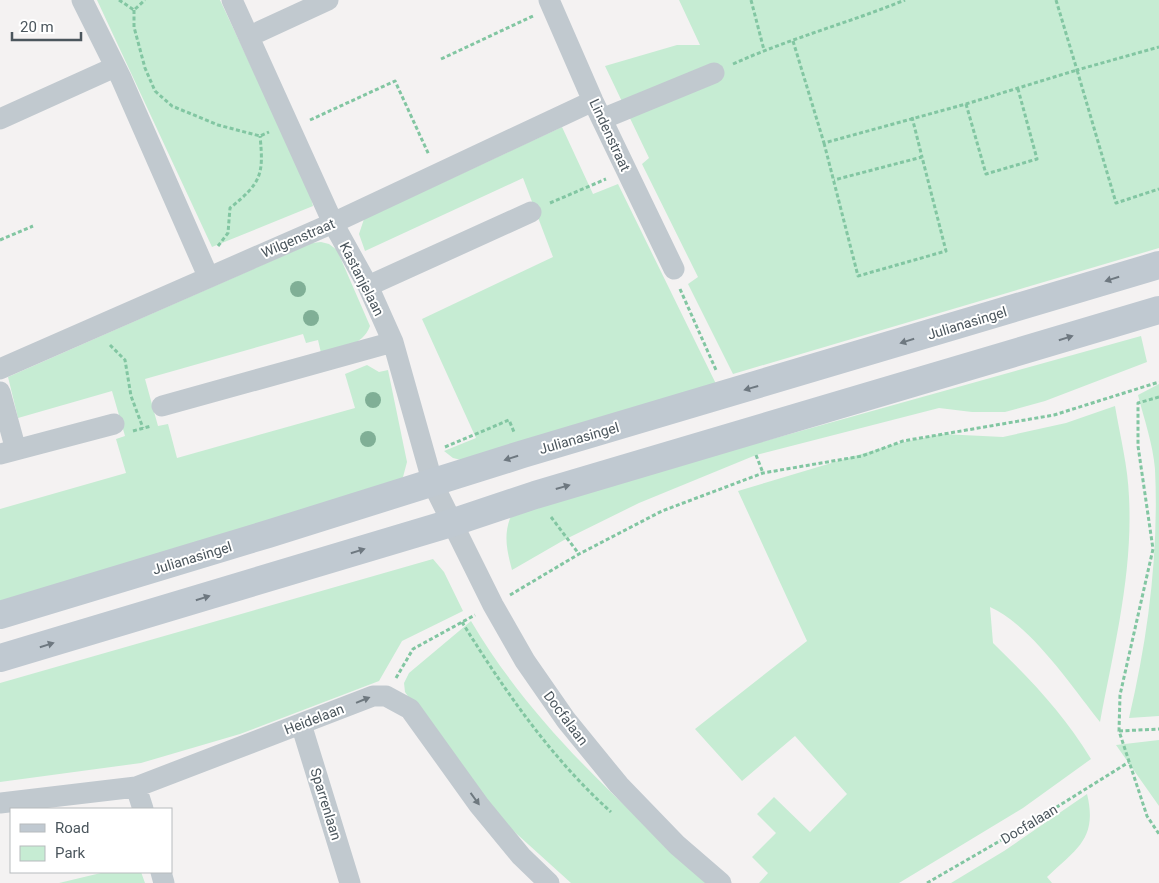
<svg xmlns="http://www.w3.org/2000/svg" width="1159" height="883" font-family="Roboto,sans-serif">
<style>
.green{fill:#c6ecd3}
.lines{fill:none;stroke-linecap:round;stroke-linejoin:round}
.path{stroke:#82c6a2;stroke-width:3;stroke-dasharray:4 2.5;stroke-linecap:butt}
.street{stroke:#c1c9cf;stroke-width:21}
.secondary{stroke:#c0c9d1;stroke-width:28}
.tree{fill:#80af96}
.oneway{fill:#6e7880}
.oneway2{fill:#6e787f}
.labels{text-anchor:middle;stroke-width:4;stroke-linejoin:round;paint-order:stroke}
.street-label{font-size:14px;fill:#4b565d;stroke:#fff}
</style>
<rect width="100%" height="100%" fill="#f4f2f2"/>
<path class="green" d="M 97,0 L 220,0 L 309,190 L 313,206 L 212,247 Z
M 679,0 L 1159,0 L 1159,248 L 733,374 L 688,284 L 698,277 L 642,164 L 649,158 L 605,66 L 677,45 L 700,45 Z
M 562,127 L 593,194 L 618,184 L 719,390 L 465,461 L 453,458 L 444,451 L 476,438 L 422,319 L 553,257 L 523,178 L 365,251 L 359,234 L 364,219 Z
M 321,242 L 329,244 L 337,250 L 370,326 C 362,347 341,347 321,353 L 318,340 L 306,343 L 303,334 L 145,379 L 158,426 L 168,424 L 177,458 L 355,408 L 345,374 L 367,365 L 379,372 L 388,370 L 407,462 L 403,477 L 392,487 L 0,604 L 0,509 L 126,473 L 116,439 L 125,436 L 112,391 L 18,418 L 8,377 L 312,243 Z
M 1141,336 L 1147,362 L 1045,401 L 1005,412 L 972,412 L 939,408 L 756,455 L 639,503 L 564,540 L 512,570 C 507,551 503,535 511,516 L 707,457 Z
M 1159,384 L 1159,716 L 1129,718 C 1148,637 1159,553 1155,469 C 1153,444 1144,419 1138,395 Z
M 1115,406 C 1120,436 1128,466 1129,497 C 1133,573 1114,648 1100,722 C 1073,688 1030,624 990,607 L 993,643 C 1030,679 1064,714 1091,759 L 1023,808 L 899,883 L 759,883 L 768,873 L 752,857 L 776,833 L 757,814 L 774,797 L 810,832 L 847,794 L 795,736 L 742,781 L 695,729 L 807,641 L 738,491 L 895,444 L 942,434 L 1003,437 L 1066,423 Z
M 433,559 L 444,572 L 463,611 L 402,641 L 379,681 L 240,734 L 141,763 L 0,782 L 0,683 Z
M 471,621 C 531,723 622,805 710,883 L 571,883 L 497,816 L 450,757 L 405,692 L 404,683 L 409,673 Z
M 1159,740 L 1159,806 L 1116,745 Z
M 1087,794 C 1098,839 1076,849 1047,877 L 1052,883 L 951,883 L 1004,851 Z
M 105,872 L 141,872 L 145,883 L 59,883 Z"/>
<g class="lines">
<path class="path" d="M 119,0 L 134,10 L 145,0
M 751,0 L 764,50
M 1056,0 L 1077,70 L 1159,47
M 134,10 L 134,27 L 145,68 L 155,91 L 172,106 L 218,125 L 260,136 L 269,132
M 793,41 L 824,143 L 966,104 L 1077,70 L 1116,203 L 1159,189
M 441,59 L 533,16
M 733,64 C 788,39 848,23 905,0
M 966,104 L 986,174 L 1037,159 L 1018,89
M 912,117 L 922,157
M 310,120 L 395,81 L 429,155
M 824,143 L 858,276 L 946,251 L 922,157 L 834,180
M 550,203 L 606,179
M 0,240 L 33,226
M 218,246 L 228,233 L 230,208 C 261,183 264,175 260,136
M 680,289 L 716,370
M 110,345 L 125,360 L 131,396 L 143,428
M 1159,397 L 1138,403 L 1138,446 L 1153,549 L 1120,695 L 1119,731 L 1147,816 L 1159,834
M 133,431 L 151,426
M 445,447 L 509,420 L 514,432
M 756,455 L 763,473
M 551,517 L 579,554
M 510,595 L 579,554 L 662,511 L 763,473 L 862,456 L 903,441 L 1054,415 L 1159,382
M 462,622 C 504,690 552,759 611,812
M 396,678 L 413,649 L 475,615
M 1119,731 L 1159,729
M 927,883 L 1036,820 L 1129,762"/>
<path class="street" d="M 82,0 L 121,78 L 208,276
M 232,0 L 333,223 L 368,286 L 393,342 L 433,484 L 493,605 L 525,661 L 566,720 L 619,785 L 677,845 L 721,883
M 549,0 L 593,101 L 674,269
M 250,36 L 328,0
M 0,119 L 115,67
M 602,119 L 714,73
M 368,286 L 531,212
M 0,369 L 333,223 L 593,101
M 0,392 L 16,450
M 162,406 L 393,342
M 0,454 L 114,424
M 301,724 L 350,883
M 136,787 L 143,809
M 0,803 L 136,787 L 373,696 L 386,696 L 410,709 L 479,805 L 521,856 L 549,883
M 161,872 L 164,883"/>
<path class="secondary" d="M 0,615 L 268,534 L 523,454 L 1159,265
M 0,658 L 451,523 L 535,495 L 1159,310"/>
</g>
<g class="tree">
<circle cx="298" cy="289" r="8"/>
<circle cx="311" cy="318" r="8"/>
<circle cx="373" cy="400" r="8"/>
<circle cx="368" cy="439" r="8"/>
</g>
<defs><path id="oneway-solid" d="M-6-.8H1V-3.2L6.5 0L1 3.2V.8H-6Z" transform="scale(1.25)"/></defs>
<g class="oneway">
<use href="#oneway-solid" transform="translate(1112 279) rotate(163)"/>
<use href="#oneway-solid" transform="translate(1066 338) rotate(-17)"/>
<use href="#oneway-solid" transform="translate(907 341) rotate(163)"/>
<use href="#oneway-solid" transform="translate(751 388) rotate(164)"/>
<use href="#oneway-solid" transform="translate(511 458) rotate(162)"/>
<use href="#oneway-solid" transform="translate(563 487) rotate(-16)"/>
<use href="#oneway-solid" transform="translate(358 551) rotate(-17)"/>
<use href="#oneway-solid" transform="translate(203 598) rotate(-17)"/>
<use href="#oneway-solid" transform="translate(47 645) rotate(-17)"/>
</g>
<g class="oneway2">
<use href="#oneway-solid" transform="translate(363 700) rotate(-22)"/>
<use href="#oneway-solid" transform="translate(475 799) rotate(54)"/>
</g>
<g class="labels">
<g class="street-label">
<text transform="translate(610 135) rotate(65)" y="5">Lindenstraat</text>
<text transform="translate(298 238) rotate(-23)" y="5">Wilgenstraat</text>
<text transform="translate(362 279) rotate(63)" y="5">Kastanjelaan</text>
<text transform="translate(967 323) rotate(-17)" y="5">Julianasingel</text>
<text transform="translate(579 438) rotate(-16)" y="5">Julianasingel</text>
<text transform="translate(192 558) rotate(-17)" y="5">Julianasingel</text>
<text transform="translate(566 718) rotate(53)" y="5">Docfalaan</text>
<text transform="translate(314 719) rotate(-21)" y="5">Heidelaan</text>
<text transform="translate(326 804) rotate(73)" y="5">Sparrenlaan</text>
<text transform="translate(1029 824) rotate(-31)" y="5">Docfalaan</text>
</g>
</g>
<rect x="10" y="808" width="162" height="65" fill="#ffffff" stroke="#b7bbbe"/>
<rect x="20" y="824" width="25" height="8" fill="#c0c9d1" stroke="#b7bbbe"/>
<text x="55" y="833" font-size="15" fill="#4b565d">Road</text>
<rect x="20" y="846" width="25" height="15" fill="#c6ecd3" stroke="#b7bbbe"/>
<text x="55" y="858" font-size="15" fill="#4b565d">Park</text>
<path d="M12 32v8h69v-8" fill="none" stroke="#4b565d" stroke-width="2.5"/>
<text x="20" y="32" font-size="15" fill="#4b565d" stroke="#ffffff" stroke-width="4" paint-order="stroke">20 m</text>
</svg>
